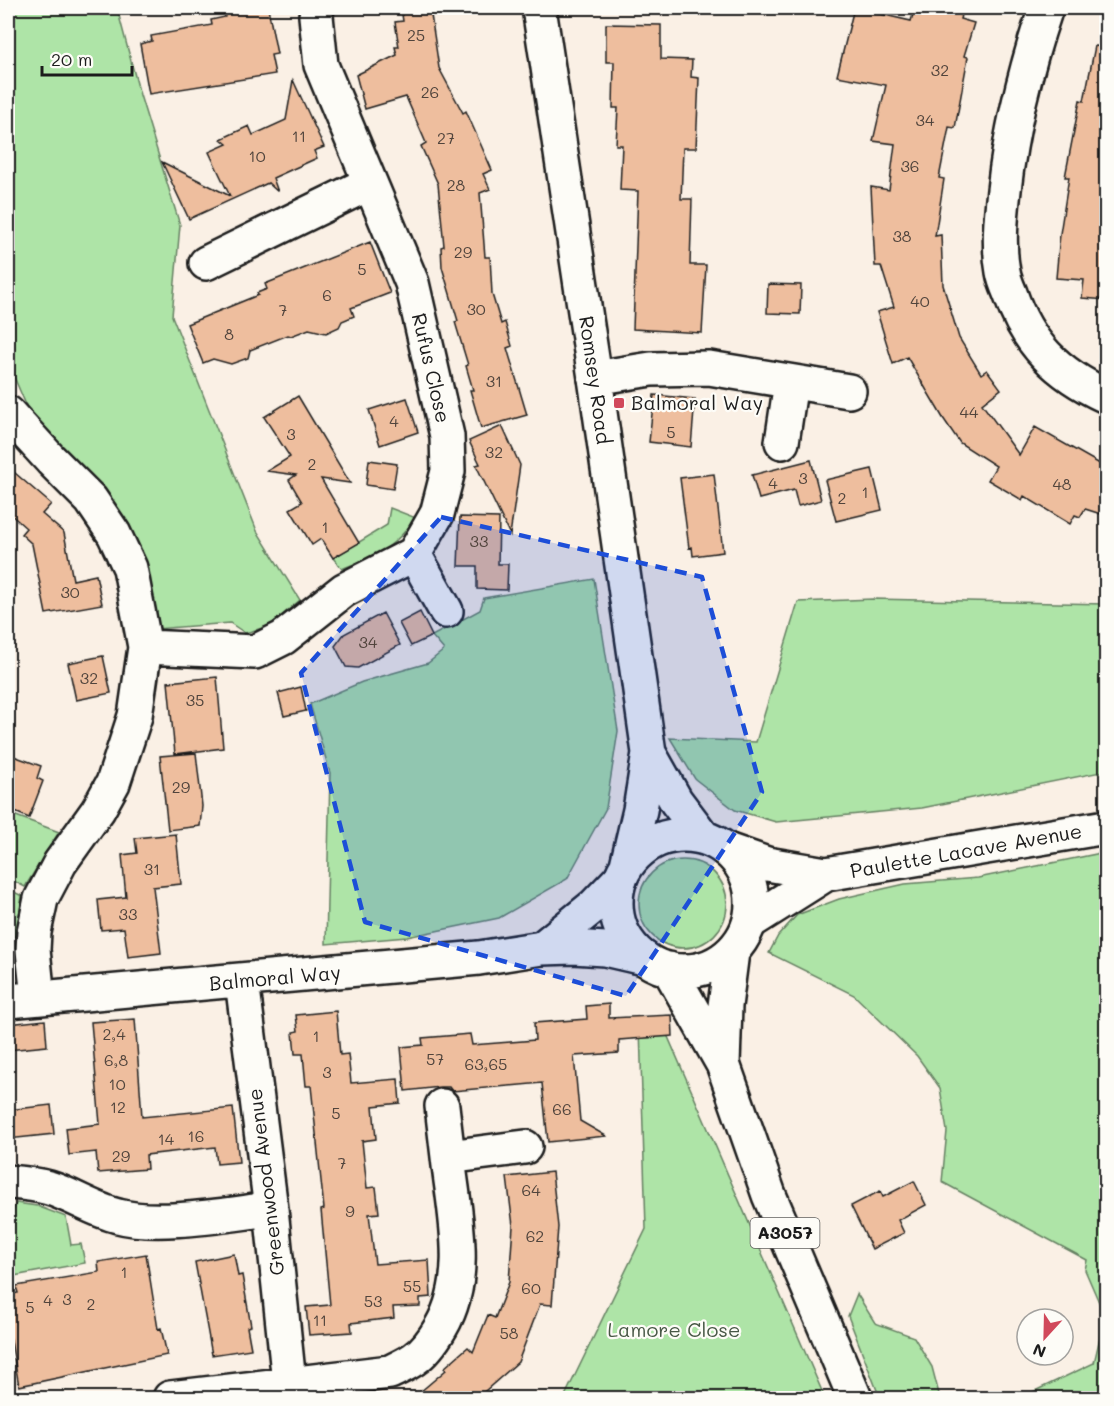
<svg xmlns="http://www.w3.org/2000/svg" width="1114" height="1406" font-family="Mali,sans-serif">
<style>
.green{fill:#aee4a7;stroke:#658062;stroke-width:1.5}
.building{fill:#eebe9e;stroke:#1c1c1c;stroke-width:1.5}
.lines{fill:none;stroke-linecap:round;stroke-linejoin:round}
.minor-casing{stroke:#1c1c1c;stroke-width:38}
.major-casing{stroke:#1c1c1c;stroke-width:38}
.minor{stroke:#fdfcf7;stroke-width:33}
.major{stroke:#fdfcf7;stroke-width:33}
.marked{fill:#1d4ed8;fill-opacity:0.2;stroke:#1d4ed8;stroke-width:4.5;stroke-dasharray:12 8;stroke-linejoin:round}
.poi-dot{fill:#d1495b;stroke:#fdfcf7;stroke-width:2}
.labels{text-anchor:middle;stroke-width:4.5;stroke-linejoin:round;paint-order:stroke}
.number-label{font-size:16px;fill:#50443c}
.shield{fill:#fdfcf7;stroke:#605f5e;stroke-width:1.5}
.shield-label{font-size:18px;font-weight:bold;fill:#1c1c1c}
.street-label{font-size:20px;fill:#1c1c1c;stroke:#fdfcf7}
.poi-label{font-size:20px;fill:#1c1c1c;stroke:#fdfcf7;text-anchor:start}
.park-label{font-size:20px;fill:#485846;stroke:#fdfcf7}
</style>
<rect width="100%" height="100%" fill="#faf0e5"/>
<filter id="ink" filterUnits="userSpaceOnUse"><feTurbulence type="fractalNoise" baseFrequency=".0167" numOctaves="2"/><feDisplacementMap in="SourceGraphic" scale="12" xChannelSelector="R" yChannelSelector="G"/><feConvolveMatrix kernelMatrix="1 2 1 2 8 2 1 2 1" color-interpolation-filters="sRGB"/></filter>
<g filter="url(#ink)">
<path class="green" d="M 8,8 L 117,8 L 140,95 L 180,225 L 172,316 L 257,531 L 300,600 L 269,626 L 245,633 L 230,623 L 155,629 L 36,428 L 8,363 Z
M 390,508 L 416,518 C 392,550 378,554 342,569 L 333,558 L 387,525 Z
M 594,579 L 618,731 L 606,808 L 567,879 L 499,918 L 407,937 L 326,944 L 330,773 L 310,704 L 362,682 L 428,663 L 444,650 L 432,636 L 480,610 L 484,598 Z
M 873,599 L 1106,604 L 1106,771 L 922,808 L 776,822 L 735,810 L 695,779 L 670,738 L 756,742 L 798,602 Z
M 8,813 L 59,832 L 25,887 L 8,878 Z
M 1106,852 L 1106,1398 L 1020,1398 L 1094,1363 L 1105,1316 L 1085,1270 L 1087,1260 L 942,1182 L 947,1131 L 940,1088 L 917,1056 L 854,995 L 769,953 L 778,936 L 797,915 L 839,899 L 905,884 L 978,878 Z
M639 904a44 44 0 1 1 88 0a44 44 0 1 1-88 0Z
M 8,889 L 22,896 L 16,936 L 8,937 Z
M 640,1027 L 665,1030 L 825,1398 L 564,1398 L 646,1229 Z
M 16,1203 L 37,1206 L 66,1217 L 71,1245 L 81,1244 L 85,1263 L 8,1277 L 8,1227 Z
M 857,1294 L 875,1323 L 914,1337 L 932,1367 L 939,1394 L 945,1398 L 880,1398 L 848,1316 Z"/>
<path class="building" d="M 224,8 L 268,8 L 277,54 L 271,55 L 275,74 L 149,94 L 140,44 L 152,41 L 151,36 L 212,25 L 211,20 L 225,17 Z
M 401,8 L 430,8 L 439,68 L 463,113 L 466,111 L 492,170 L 483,174 L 490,189 L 480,193 L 485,257 L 490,257 L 492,294 L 501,324 L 505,322 L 512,346 L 507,348 L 527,415 L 481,428 L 470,390 L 473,390 L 466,366 L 468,365 L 455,322 L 458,321 L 442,267 L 441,247 L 444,246 L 438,184 L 421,146 L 426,143 L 406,97 L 365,109 L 356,75 L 397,55 L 395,47 L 399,47 L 395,22 L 403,21 Z
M 854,8 L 911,21 L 915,8 L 963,8 L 960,19 L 974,23 L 964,56 L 968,57 L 955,128 L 949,127 L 939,178 L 944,179 L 935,236 L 941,235 L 943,285 L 959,338 L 981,374 L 987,370 L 1001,389 L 982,404 L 1019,455 L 1035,427 L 1107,468 L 1107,516 L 1085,509 L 1080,517 L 1075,515 L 1070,524 L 1024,496 L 1022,500 L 988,480 L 996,466 L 960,443 L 943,418 L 907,357 L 893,364 L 877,312 L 894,307 L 881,266 L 875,266 L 871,187 L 889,190 L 895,144 L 873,141 L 886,85 L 837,76 Z
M 606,24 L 661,25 L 661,59 L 692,60 L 691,77 L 699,78 L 696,148 L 683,148 L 681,199 L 692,199 L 690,265 L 706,265 L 702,333 L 633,329 L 638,191 L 620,190 L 622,145 L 616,145 L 618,108 L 613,108 L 614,62 L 606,62 Z
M 1095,46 L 1107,47 L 1107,300 L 1082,298 L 1084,280 L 1056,278 L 1060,234 L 1069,177 L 1065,177 L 1080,100 L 1084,101 Z
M 293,80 L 324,147 L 314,151 L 317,158 L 273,178 L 278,192 L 268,183 L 189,219 L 162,162 L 230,196 L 209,152 L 227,144 L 221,139 L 249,126 L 253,135 L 286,120 Z
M 370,242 L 390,293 L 351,308 L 354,316 L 342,321 L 339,327 L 326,333 L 309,329 L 291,336 L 288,335 L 250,350 L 248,358 L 231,364 L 213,359 L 203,363 L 187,324 L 258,295 L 257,293 L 267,289 L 265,284 Z
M 768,284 L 801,285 L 800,314 L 767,313 Z
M 654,395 L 695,399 L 691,447 L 649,442 Z
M 298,396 L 350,483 L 321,479 L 359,543 L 333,558 L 321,539 L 312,545 L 290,509 L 302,502 L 289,480 L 296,475 L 267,471 L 290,457 L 264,417 Z
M 407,398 L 418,432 L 380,445 L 369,410 Z
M 502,426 L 520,465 L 510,535 L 476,465 L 480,464 L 469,441 Z
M 369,460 L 397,464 L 393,489 L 366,485 Z
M 811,460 L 821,500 L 798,506 L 794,490 L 759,499 L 752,475 Z
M 8,467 L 51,504 L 42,514 L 64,533 L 73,580 L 96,575 L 102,604 L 46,614 L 32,544 L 21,534 L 26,528 L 8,512 Z
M 872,469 L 882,510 L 836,521 L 825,480 Z
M 714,474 L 723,552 L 693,556 L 692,547 L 689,548 L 680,478 Z
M 460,517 L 499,518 L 498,564 L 508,564 L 507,590 L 477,589 L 477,566 L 458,566 Z
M 420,612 L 432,636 L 411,646 L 399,623 Z
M 383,613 L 400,645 L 358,668 L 346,667 L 335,646 L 344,634 Z
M 103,656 L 111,693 L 76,700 L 68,663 Z
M 217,677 L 223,748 L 175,754 L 168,682 Z
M 301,687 L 306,711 L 284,716 L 278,693 Z
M 196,753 L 202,806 L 200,826 L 168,830 L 160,756 Z
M 8,754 L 41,766 L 37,778 L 43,781 L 29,818 L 8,809 Z
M 176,834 L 181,884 L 153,887 L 161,953 L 128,957 L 124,928 L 101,930 L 98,900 L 126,897 L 122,855 L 137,853 L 135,838 Z
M 609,1004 L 609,1018 L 672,1015 L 673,1036 L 619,1040 L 619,1053 L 574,1056 L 580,1121 L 606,1136 L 548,1142 L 542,1083 L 452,1091 L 449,1087 L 440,1087 L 405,1091 L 401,1047 L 423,1045 L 422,1038 L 470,1034 L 472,1045 L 535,1040 L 534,1023 L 587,1019 L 586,1006 Z
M 336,1011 L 340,1055 L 348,1054 L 351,1083 L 398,1079 L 400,1103 L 373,1106 L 376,1139 L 362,1141 L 367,1188 L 376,1187 L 379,1213 L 369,1214 L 375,1264 L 429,1260 L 431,1297 L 420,1298 L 420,1306 L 393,1307 L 394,1318 L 351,1323 L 352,1332 L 309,1335 L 306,1307 L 330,1305 L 321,1210 L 324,1209 L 311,1086 L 306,1086 L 303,1054 L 295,1054 L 293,1032 L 298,1031 L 296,1015 Z
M 135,1019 L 142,1117 L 233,1108 L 239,1162 L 217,1164 L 215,1147 L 146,1155 L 147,1169 L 98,1173 L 96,1152 L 69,1155 L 66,1128 L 100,1124 L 91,1022 Z
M 45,1020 L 47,1046 L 8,1050 L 8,1024 Z
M 51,1105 L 54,1134 L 8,1139 L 8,1110 Z
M 552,1172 L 558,1227 L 552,1305 L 540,1304 L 518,1362 L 477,1398 L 413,1398 L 446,1370 L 444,1368 L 468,1347 L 473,1352 L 488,1315 L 495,1318 L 509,1282 L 513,1226 L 507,1177 Z
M 914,1181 L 926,1205 L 898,1220 L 904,1233 L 872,1249 L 851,1206 L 880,1191 L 883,1197 Z
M 146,1254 L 158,1329 L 161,1328 L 167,1355 L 19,1386 L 8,1324 L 8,1295 L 18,1293 L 16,1286 L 99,1272 L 98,1262 Z
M 234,1254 L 238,1276 L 242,1275 L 251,1326 L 247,1327 L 251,1349 L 212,1355 L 195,1262 Z"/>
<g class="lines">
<defs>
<path id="minor" d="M 1046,8 C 1026,67 1011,127 1004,190 C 1001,217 998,245 1003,272 C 1004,279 1007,286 1010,293 C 1027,344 1058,374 1106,396
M 206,263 L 370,183
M 595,378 L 651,369 L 709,368 L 849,391
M 8,413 L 51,460 L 91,500 L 114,534 L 130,568 L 145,647 L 135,716 L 113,783 L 98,810 L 60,863 L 41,899 L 34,932 L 33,950 L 38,998
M 782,442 L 791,382
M 414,554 L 446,611
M 145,647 L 255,652 L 283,638 L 344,590 L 414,554 L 437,514 L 448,471 L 447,436 L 412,283 L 321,65 L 316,16 L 317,8
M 727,850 L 767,864 L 826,874 L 1106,827
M 750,922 L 826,874
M 542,948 L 595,905 L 620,879
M 242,981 L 271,1209 L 289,1383
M 8,1001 L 479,958 L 542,948 L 573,947 L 605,949 L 644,958
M 442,1106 L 448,1157
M 8,1182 C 21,1183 36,1184 49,1188 C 72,1195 94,1210 118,1216 C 158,1227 228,1214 271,1209
M 170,1398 L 390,1372 C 398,1368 407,1364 414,1359 C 426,1351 434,1339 441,1327 C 471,1276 454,1213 448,1157 L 525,1147"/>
<path id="major" d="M 539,8 L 595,378 L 649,753 L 640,810 L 627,865
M 649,753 L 676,801 L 704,838
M616 903a68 68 0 1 1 136 0a68 68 0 1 1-136 0Z
M 669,969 L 723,1064 L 769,1195 L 855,1398
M 723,1064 L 725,1006 L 732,952"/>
</defs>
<use href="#minor" class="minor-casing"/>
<use href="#major" class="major-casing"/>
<use href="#minor" class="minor"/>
<use href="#major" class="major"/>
</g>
</g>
<path class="marked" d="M 441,517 L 702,577 L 762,792 L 626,996 L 365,922 L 301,673 Z"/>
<rect class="poi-dot" x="613" y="397" width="12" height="12" rx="3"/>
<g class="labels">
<g class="number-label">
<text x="416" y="41">25</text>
<text x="940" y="76">32</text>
<text x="430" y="98">26</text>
<text x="925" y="126">34</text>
<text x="299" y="142">11</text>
<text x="446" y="144">27</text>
<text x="257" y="162">10</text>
<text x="910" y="172">36</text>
<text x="456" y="191">28</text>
<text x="902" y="242">38</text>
<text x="463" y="258">29</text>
<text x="362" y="275">5</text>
<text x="327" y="301">6</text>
<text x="920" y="307">40</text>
<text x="476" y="315">30</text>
<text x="283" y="316">7</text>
<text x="229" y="340">8</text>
<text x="494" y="387">31</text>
<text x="969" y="418">44</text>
<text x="394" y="427">4</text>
<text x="671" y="438">5</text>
<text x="291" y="440">3</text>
<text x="494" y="458">32</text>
<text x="312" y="470">2</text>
<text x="803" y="484">3</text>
<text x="773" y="489">4</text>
<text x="1062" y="490">48</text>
<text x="865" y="498">1</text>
<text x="842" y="504">2</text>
<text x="325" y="533">1</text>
<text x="479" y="547">33</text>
<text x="70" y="598">30</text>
<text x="368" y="648">34</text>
<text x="89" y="684">32</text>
<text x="195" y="706">35</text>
<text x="181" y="793">29</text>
<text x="152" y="875">31</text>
<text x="128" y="920">33</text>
<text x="114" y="1040">2,4</text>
<text x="316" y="1042">1</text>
<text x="435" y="1065">57</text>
<text x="116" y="1066">6,8</text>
<text x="486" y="1070">63,65</text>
<text x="327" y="1078">3</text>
<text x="117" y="1090">10</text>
<text x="118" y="1113">12</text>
<text x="562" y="1115">66</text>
<text x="336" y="1119">5</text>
<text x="196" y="1142">16</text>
<text x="166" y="1145">14</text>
<text x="121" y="1162">29</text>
<text x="342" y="1169">7</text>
<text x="531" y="1196">64</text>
<text x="350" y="1217">9</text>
<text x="535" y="1242">62</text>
<text x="124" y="1278">1</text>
<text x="412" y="1292">55</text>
<text x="531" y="1294">60</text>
<text x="67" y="1305">3</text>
<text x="48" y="1306">4</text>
<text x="373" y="1307">53</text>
<text x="91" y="1310">2</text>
<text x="30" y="1313">5</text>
<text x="320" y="1326">11</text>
<text x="509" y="1339">58</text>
</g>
<rect class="shield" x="750.5" y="1218" width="69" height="30" rx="4.5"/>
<g class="shield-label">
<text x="785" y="1239">A3057</text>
</g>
<g class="street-label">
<text transform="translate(431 368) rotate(77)" y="7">Rufus Close</text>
<text transform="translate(595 380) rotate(82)" y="7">Romsey Road</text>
<text transform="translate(966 851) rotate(-10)" y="7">Paulette Lacave Avenue</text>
<text transform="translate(275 978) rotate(-5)" y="7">Balmoral Way</text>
<text transform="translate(266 1182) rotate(-97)" y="7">Greenwood Avenue</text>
</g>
<g class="poi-label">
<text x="631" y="410">Balmoral Way</text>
</g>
<g class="park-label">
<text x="674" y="1337">Lamore Close</text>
</g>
</g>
<rect width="1114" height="1406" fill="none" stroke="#fdfcf7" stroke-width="30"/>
<rect x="15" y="15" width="1084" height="1376" fill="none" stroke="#1c1c1c" stroke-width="2" filter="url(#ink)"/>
<g transform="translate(1045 1337) rotate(202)"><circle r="28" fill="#fdfcf7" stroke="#a3a29f" stroke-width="1.5"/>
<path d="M0-4.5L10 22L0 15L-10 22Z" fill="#d1495b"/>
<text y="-9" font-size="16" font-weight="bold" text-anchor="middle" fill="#1c1c1c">N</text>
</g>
<path d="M42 66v9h90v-9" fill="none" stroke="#1c1c1c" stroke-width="3"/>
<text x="51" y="66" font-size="18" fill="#1c1c1c" stroke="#fdfcf7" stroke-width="4.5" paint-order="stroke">20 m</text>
</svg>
